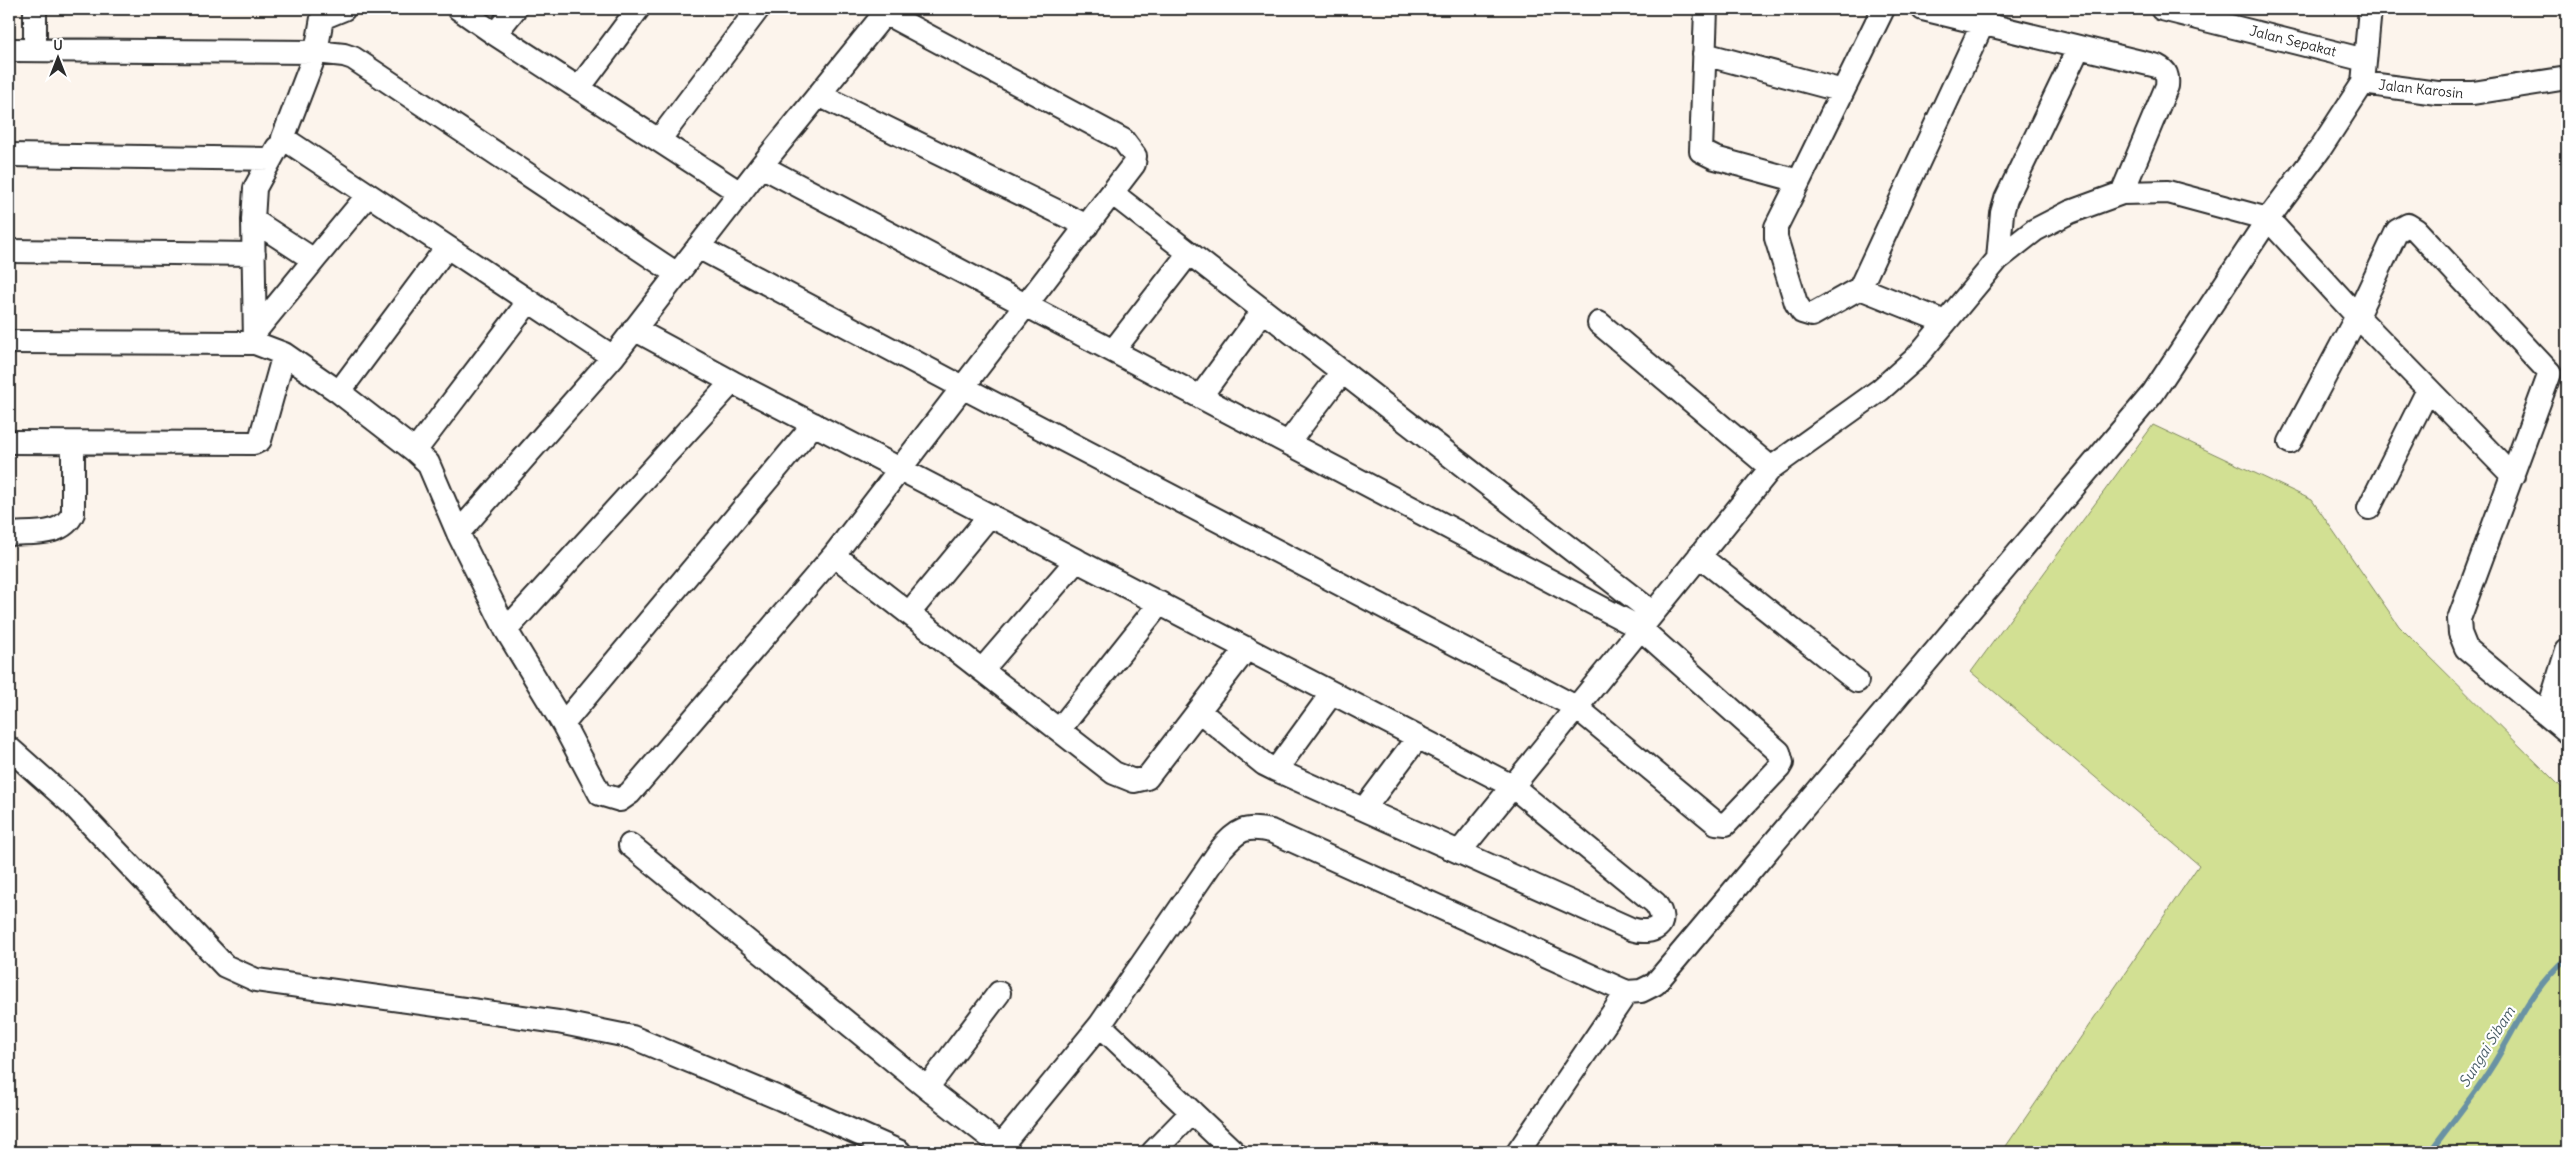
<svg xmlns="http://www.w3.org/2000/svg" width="2576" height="1161" font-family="Delius,sans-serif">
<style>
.green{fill:#d2e093;stroke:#7e865f}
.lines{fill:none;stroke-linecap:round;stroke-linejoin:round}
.stream{stroke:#6992a4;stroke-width:6}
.minor-casing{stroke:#2b2b2b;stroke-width:26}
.minor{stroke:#fff;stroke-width:22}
.labels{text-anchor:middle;stroke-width:4.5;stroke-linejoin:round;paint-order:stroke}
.street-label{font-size:14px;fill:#2b2b2b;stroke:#fff}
.water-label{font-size:15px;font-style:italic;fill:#4a5e67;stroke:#fff}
</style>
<rect width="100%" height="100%" fill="#fcf4ec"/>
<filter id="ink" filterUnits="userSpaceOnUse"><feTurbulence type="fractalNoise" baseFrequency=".02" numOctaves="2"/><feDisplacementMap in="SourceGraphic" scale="10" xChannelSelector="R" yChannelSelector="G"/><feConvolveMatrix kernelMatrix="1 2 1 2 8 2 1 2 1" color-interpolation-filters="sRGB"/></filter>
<g filter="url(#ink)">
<path class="green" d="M 2153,425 L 2312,500 L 2399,626 L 2567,793 L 2567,1152 L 2002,1152 L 2199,865 L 1971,672 Z"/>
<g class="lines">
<path class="stream" d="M 2430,1152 C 2450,1124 2473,1097 2491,1068 C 2515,1030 2532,987 2567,958"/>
<defs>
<path id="minor" d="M 35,9 L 35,50
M 344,9 L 322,18 L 316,52 L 283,138 L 613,357
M 459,9 L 495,34
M 515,9 L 495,34 L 740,193
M 1706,9 L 1701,151 L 1715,158 L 1799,181 L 1776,227 L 1776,238 L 1796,303 L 1802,312 L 1812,315 L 1860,288 L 1983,23
M 1923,9 L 2157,66 C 2167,71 2168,76 2167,86 L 2122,193
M 2162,9 L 2365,60
M 885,13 L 1123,140 L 1135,156 L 1134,164 L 834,555 L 630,793 L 620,800 L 600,794 L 563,724 L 506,630 L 458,533 L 613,357 L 761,166 Z
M 9,50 L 316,52 L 344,55 L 353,58 L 677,274
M 1704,54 L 1843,91
M 2363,83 L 2437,93 L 2473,93 L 2567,78
M 579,88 L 638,9
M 819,95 L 1087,226
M 659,140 L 758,9
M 277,148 L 255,188 L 253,220 L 314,260 L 368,195
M 9,155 L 271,159
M 1799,181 L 1883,9
M 1112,193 L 1653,613
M 698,247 L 964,388 L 1576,707 L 1716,823 L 1726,824 L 1779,768 L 1782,763 L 1779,752 L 1640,628 L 761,166
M 9,251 L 254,254
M 1998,259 L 2002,213 L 2006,199 L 2079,47
M 1860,288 L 1945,322
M 1599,323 L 1771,468
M 255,332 L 314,260
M 9,342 L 255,343 L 253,220
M 1113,351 L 1189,253
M 284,354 L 339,392 L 415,451 L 428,463 L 458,533
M 2550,373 L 2459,619 L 2460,633 L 2466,648 L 2567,732
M 732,382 L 1512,786 L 1655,903 C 1672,925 1653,936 1631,929 L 1276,770 L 1264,764 L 1199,711
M 339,392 L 447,247
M 1200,397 L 1263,311
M 9,442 L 254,443 L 260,440 L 284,354 L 255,343
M 2290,442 L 2357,316 L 2397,231 L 2408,225 L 2416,230 L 2550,373
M 1288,443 L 1342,372
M 415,451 L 529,301
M 2369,508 L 2428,390
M 9,534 C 31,532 63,537 73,513 L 73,443
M 834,555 L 1114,773 L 1134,781 L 1147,778 L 1247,648
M 1699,556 L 1857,681
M 909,613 L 990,515
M 506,630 L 732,382 L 634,329
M 982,670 L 1077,560
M 2547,715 L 2567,650
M 563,724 L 814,424
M 1059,730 L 1160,603
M 9,748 L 72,804 L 225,966 L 256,980 L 558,1022 L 632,1037 L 781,1099 L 900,1152
M 1276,770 L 1332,693
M 1364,809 L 1418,737
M 630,845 L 927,1088 L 1009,1152
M 1460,851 L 1771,468 L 1880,390 L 1915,359 L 1998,259 L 2035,230 L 2070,212 L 2122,193 L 2168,192 L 2268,219 L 2357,316 L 2513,476
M 1100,1025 L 1234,1152
M 927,1088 L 999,993
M 996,1152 L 1100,1025 L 1221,849 C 1238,830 1245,825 1271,831 L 1627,992 L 1641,991 L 1655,984 L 2153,393 L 2268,219 L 2320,149 L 2363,83 L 2370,9
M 1153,1152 L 1192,1112
M 1518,1152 L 1627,992"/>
</defs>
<use href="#minor" class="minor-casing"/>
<use href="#minor" class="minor"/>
</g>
</g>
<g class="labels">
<g class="street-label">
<text transform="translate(2293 41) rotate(14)" y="5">Jalan Sepakat</text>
<text transform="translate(2421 89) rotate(6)" y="5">Jalan Karosin</text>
</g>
<g class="water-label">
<text transform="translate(2487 1047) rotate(-58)" y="5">Sungai Sibam</text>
</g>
</g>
<rect width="2576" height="1161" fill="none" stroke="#fff" stroke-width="30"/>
<rect x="15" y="15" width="2546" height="1131" fill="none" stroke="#2b2b2b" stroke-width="2" filter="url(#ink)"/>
<g transform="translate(58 58)" stroke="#ffffff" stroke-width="4" paint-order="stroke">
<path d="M0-4L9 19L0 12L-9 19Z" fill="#2b2b2b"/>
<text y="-8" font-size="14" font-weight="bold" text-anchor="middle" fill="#2b2b2b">U</text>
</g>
</svg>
